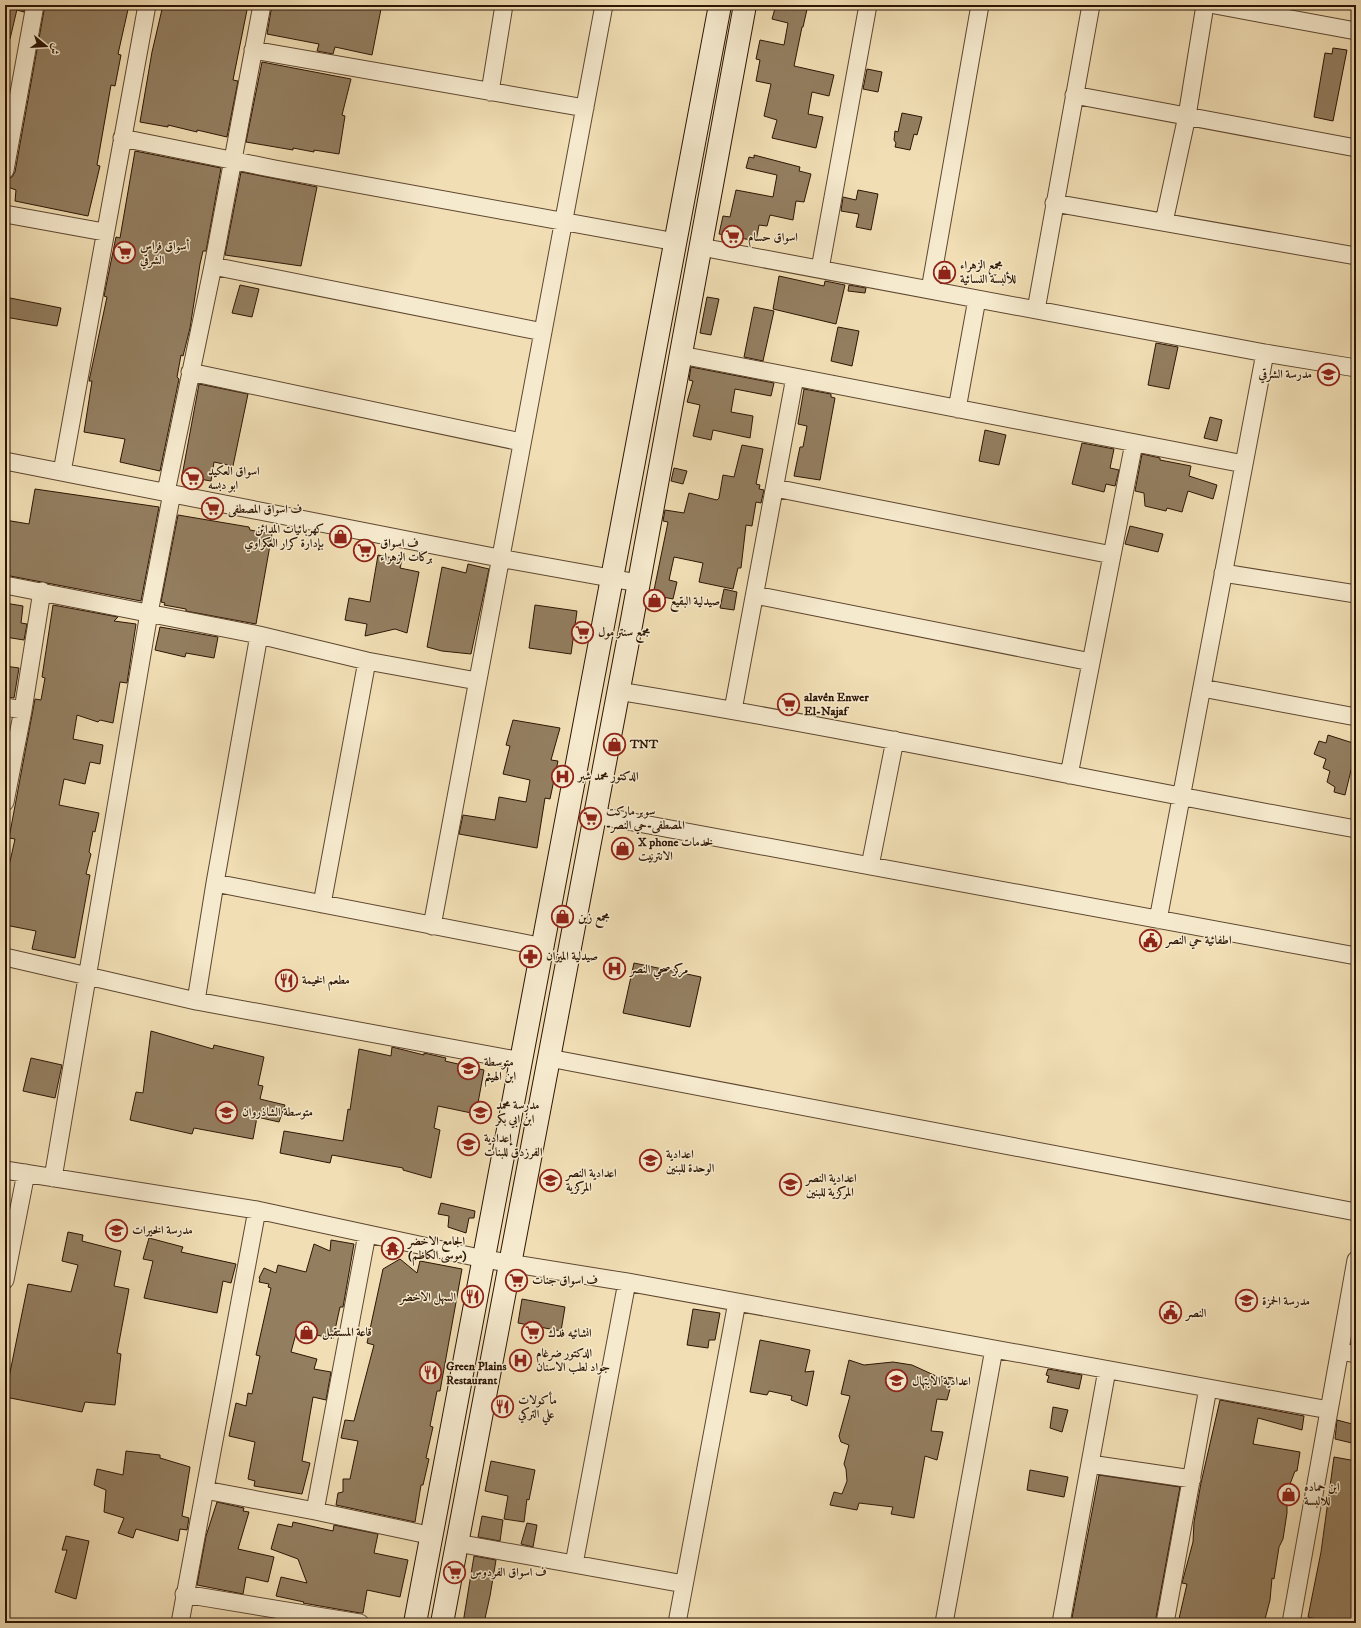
<svg xmlns="http://www.w3.org/2000/svg" width="1361" height="1628" font-family="'IM FELL DW Pica',Amiri,serif">
<style>
.building{fill:#937e60;stroke:#2d1504}
.lines{fill:none;stroke-linecap:round;stroke-linejoin:round}
.street-casing{stroke:#5e4730;stroke-width:19}
.secondary-casing{stroke:#2d1504;stroke-width:24}
.street{stroke:#f6eace;stroke-width:17}
.secondary{stroke:#f6eace;stroke-width:22}
.labels{text-anchor:middle;stroke-width:3;stroke-linejoin:round;paint-order:stroke}
.poi-label{font-size:12px;font-weight:bold;fill:#2d1504;stroke:#f6eace;text-anchor:start}
</style>
<rect width="100%" height="100%" fill="#f1deb4"/>
<filter id="stains"><feTurbulence type="fractalNoise" baseFrequency=".005" numOctaves="4"/><feColorMatrix values="0 0 0 0 .2 0 0 0 0 .09 0 0 0 0 .02 0 0 0 .5 -.17"/></filter>
<radialGradient id="worn" r=".72"><stop offset=".6" stop-color="#630" stop-opacity="0"/><stop offset="1" stop-color="#630" stop-opacity=".3"/></radialGradient>
<path class="building" d="M 5,5 L 18,5 L 10,39 L 5,39 Z
M 18,5 L 25,5 L 24,12 L 17,10 Z
M 45,5 L 129,5 L 118,54 L 121,55 L 115,86 L 111,85 L 97,165 L 100,166 L 88,216 L 15,201 L 16,190 L 5,186 L 5,180 L 12,177 L 15,172 Z
M 163,5 L 248,5 L 233,80 L 238,81 L 227,137 L 197,130 L 197,132 L 168,125 L 168,127 L 140,122 L 152,52 Z
M 272,5 L 364,5 L 381,9 L 372,55 L 335,47 L 333,54 L 317,51 L 319,44 L 267,34 Z
M 776,5 L 808,5 L 803,27 L 802,27 L 794,66 L 834,75 L 829,96 L 812,92 L 808,114 L 823,117 L 816,148 L 772,138 L 777,120 L 764,116 L 771,84 L 756,81 L 760,60 L 756,59 L 760,40 L 784,45 L 788,23 L 772,19 Z
M 1333,48 L 1347,50 L 1333,121 L 1314,117 L 1325,53 L 1332,54 Z
M 262,62 L 351,79 L 342,115 L 345,116 L 339,154 L 314,150 L 314,152 L 293,148 L 293,150 L 246,142 Z
M 867,69 L 882,72 L 878,92 L 863,89 Z
M 902,113 L 922,117 L 917,135 L 914,134 L 910,150 L 895,147 L 896,143 L 894,140 L 895,131 L 898,132 Z
M 135,151 L 221,168 L 206,251 L 203,251 L 200,264 L 190,328 L 183,356 L 181,355 L 177,377 L 179,379 L 160,471 L 120,462 L 125,439 L 84,432 L 92,381 L 89,381 L 107,297 L 104,296 L 116,237 L 120,238 Z
M 754,155 L 800,167 L 799,171 L 811,174 L 804,202 L 796,201 L 793,220 L 770,215 L 767,226 L 759,225 L 756,241 L 719,234 L 723,216 L 730,217 L 736,190 L 773,197 L 777,175 L 746,168 L 749,157 L 754,158 Z
M 241,172 L 317,187 L 301,266 L 225,255 Z
M 858,190 L 878,194 L 871,230 L 856,227 L 859,214 L 841,211 L 843,197 L 856,200 Z
M 779,276 L 824,286 L 825,281 L 845,285 L 836,324 L 773,309 Z
M 240,285 L 259,289 L 252,317 L 232,313 Z
M 849,285 L 866,288 L 865,293 L 848,291 Z
M 5,297 L 61,308 L 57,326 L 5,317 Z
M 707,297 L 719,299 L 711,335 L 700,333 Z
M 754,307 L 774,311 L 763,361 L 744,357 Z
M 838,327 L 859,331 L 852,366 L 831,361 Z
M 1156,343 L 1178,347 L 1169,389 L 1148,385 Z
M 691,367 L 774,383 L 771,396 L 735,389 L 731,412 L 753,416 L 750,438 L 713,430 L 711,440 L 693,436 L 700,405 L 687,402 L 693,381 L 689,380 Z
M 199,384 L 248,394 L 233,466 L 214,462 L 211,481 L 182,476 Z
M 804,389 L 831,394 L 831,397 L 835,398 L 820,480 L 794,476 L 800,447 L 803,447 L 807,426 L 798,424 Z
M 1210,417 L 1222,420 L 1217,441 L 1204,438 Z
M 985,430 L 1006,435 L 999,465 L 979,461 Z
M 1082,443 L 1114,449 L 1110,468 L 1119,470 L 1115,486 L 1106,484 L 1104,492 L 1072,484 Z
M 742,445 L 763,449 L 756,484 L 760,485 L 759,489 L 764,490 L 761,503 L 756,502 L 752,526 L 746,525 L 741,568 L 738,568 L 733,589 L 699,582 L 703,563 L 674,557 L 669,580 L 677,582 L 673,599 L 653,595 L 668,522 L 663,521 L 665,510 L 684,513 L 689,493 L 717,500 L 719,498 L 723,475 L 734,477 Z
M 1142,454 L 1160,458 L 1160,460 L 1191,466 L 1189,476 L 1217,485 L 1213,499 L 1188,491 L 1182,512 L 1167,508 L 1166,511 L 1145,506 L 1144,493 L 1135,491 Z
M 674,468 L 687,471 L 683,484 L 671,481 Z
M 35,489 L 159,507 L 141,601 L 5,575 L 5,520 L 29,524 Z
M 178,515 L 249,527 L 250,530 L 272,534 L 256,624 L 186,611 L 186,609 L 164,605 L 165,603 L 161,602 Z
M 1130,526 L 1163,534 L 1158,552 L 1125,544 Z
M 378,555 L 402,560 L 400,568 L 419,572 L 407,633 L 395,629 L 365,636 L 367,624 L 345,620 L 349,598 L 370,602 Z
M 468,564 L 489,569 L 471,654 L 442,651 L 427,647 L 442,567 L 466,573 Z
M 724,589 L 737,592 L 734,610 L 720,608 Z
M 5,603 L 23,606 L 21,623 L 27,624 L 24,640 L 5,637 Z
M 53,605 L 118,617 L 114,621 L 136,624 L 127,683 L 120,682 L 113,723 L 100,720 L 98,722 L 77,715 L 73,739 L 103,745 L 100,764 L 90,762 L 85,784 L 64,779 L 59,805 L 99,813 L 95,832 L 93,831 L 89,852 L 91,854 L 86,874 L 90,875 L 75,958 L 32,949 L 36,931 L 5,925 L 5,866 L 9,866 L 15,839 L 9,838 L 35,699 L 41,700 L 45,678 L 42,677 Z
M 535,605 L 577,611 L 571,654 L 529,648 Z
M 160,627 L 218,637 L 214,658 L 186,653 L 185,657 L 155,650 Z
M 5,666 L 19,668 L 14,698 L 5,697 Z
M 513,720 L 560,728 L 551,760 L 558,761 L 550,799 L 545,798 L 537,848 L 459,834 L 463,815 L 495,820 L 499,797 L 526,802 L 530,780 L 503,774 L 510,746 L 506,745 Z
M 1328,735 L 1356,744 L 1356,759 L 1354,758 L 1345,795 L 1334,792 L 1335,787 L 1327,782 L 1330,771 L 1323,768 L 1326,759 L 1314,754 L 1319,741 L 1326,743 Z
M 634,963 L 701,977 L 690,1027 L 623,1013 Z
M 151,1031 L 213,1049 L 214,1045 L 264,1057 L 258,1085 L 263,1086 L 260,1099 L 285,1105 L 279,1122 L 257,1117 L 253,1139 L 194,1128 L 192,1134 L 130,1120 L 136,1092 L 143,1093 Z
M 392,1047 L 424,1055 L 424,1053 L 446,1058 L 445,1061 L 484,1070 L 476,1114 L 438,1106 L 434,1128 L 440,1130 L 431,1178 L 403,1170 L 403,1168 L 332,1155 L 330,1163 L 280,1153 L 284,1131 L 343,1141 L 348,1109 L 350,1110 L 359,1049 L 391,1056 Z
M 31,1058 L 62,1065 L 55,1098 L 23,1091 Z
M 441,1203 L 475,1211 L 474,1218 L 469,1218 L 466,1233 L 448,1227 L 449,1216 L 438,1214 Z
M 68,1232 L 83,1235 L 82,1241 L 121,1251 L 114,1286 L 129,1289 L 117,1353 L 121,1354 L 115,1405 L 85,1402 L 82,1412 L 5,1397 L 28,1284 L 71,1292 L 78,1265 L 62,1261 Z
M 149,1238 L 183,1247 L 181,1252 L 236,1264 L 231,1283 L 223,1281 L 217,1313 L 144,1298 L 153,1261 L 143,1259 Z
M 331,1240 L 354,1244 L 343,1307 L 340,1307 L 333,1339 L 297,1330 L 291,1352 L 317,1359 L 314,1369 L 331,1372 L 326,1400 L 313,1397 L 302,1461 L 310,1463 L 302,1494 L 254,1486 L 255,1481 L 248,1479 L 255,1442 L 229,1436 L 236,1403 L 246,1406 L 248,1393 L 252,1394 L 260,1356 L 256,1355 L 271,1288 L 268,1287 L 269,1284 L 259,1282 L 260,1279 L 259,1278 L 264,1268 L 276,1273 L 278,1265 L 306,1272 L 314,1244 L 330,1251 Z
M 400,1259 L 417,1273 L 420,1261 L 462,1269 L 440,1391 L 437,1391 L 430,1426 L 433,1427 L 426,1458 L 429,1459 L 423,1485 L 421,1485 L 415,1522 L 336,1505 L 338,1493 L 343,1492 L 343,1479 L 350,1479 L 358,1441 L 341,1438 L 345,1420 L 354,1421 L 374,1345 L 367,1343 L 383,1269 Z
M 522,1299 L 565,1307 L 561,1331 L 518,1323 Z
M 693,1309 L 720,1313 L 715,1340 L 709,1340 L 708,1348 L 687,1345 Z
M 760,1340 L 810,1350 L 805,1372 L 814,1371 L 807,1406 L 791,1400 L 792,1396 L 769,1391 L 767,1395 L 750,1392 Z
M 849,1360 L 864,1365 L 893,1362 L 912,1365 L 936,1376 L 953,1378 L 947,1400 L 937,1399 L 931,1431 L 943,1432 L 937,1460 L 925,1456 L 914,1518 L 891,1514 L 893,1507 L 859,1503 L 857,1510 L 830,1505 L 834,1492 L 842,1494 L 847,1481 L 846,1469 L 844,1464 L 849,1445 L 841,1442 L 839,1436 L 850,1396 L 841,1394 Z
M 1048,1369 L 1082,1375 L 1079,1389 L 1047,1382 L 1049,1376 L 1046,1375 Z
M 1220,1400 L 1304,1416 L 1302,1430 L 1258,1418 L 1253,1444 L 1300,1452 L 1297,1471 L 1295,1471 L 1287,1492 L 1287,1513 L 1283,1539 L 1279,1547 L 1274,1579 L 1272,1578 L 1270,1600 L 1264,1623 L 1178,1623 L 1187,1584 L 1182,1583 L 1193,1542 L 1194,1522 L 1201,1483 Z
M 1053,1407 L 1068,1410 L 1062,1432 L 1050,1428 Z
M 1337,1420 L 1356,1425 L 1356,1444 L 1335,1439 Z
M 126,1451 L 160,1455 L 160,1458 L 190,1467 L 182,1516 L 189,1518 L 187,1530 L 180,1529 L 178,1541 L 136,1529 L 133,1538 L 118,1533 L 124,1518 L 104,1512 L 106,1490 L 94,1485 L 97,1469 L 123,1475 Z
M 1334,1457 L 1356,1461 L 1355,1623 L 1332,1623 L 1308,1617 L 1321,1552 Z
M 491,1461 L 535,1470 L 529,1500 L 527,1499 L 524,1522 L 504,1519 L 508,1496 L 485,1491 Z
M 1030,1470 L 1068,1477 L 1064,1497 L 1027,1490 Z
M 1099,1475 L 1180,1487 L 1155,1623 L 1071,1623 Z
M 217,1502 L 244,1508 L 243,1511 L 249,1512 L 238,1549 L 274,1557 L 268,1582 L 246,1577 L 243,1594 L 197,1585 L 206,1536 Z
M 482,1516 L 503,1520 L 500,1541 L 478,1537 Z
M 293,1522 L 333,1531 L 334,1525 L 378,1534 L 374,1553 L 408,1560 L 400,1597 L 367,1590 L 363,1613 L 360,1613 L 303,1603 L 304,1602 L 276,1596 L 281,1577 L 307,1583 L 298,1559 L 271,1549 L 278,1524 L 292,1527 Z
M 527,1523 L 537,1525 L 533,1547 L 521,1544 Z
M 66,1536 L 89,1541 L 76,1599 L 55,1592 L 67,1550 L 62,1550 Z
M 474,1556 L 496,1560 L 490,1596 L 484,1623 L 463,1623 Z"/>
<g class="lines">
<defs>
<path id="street" d="M 1215,5 L 1356,31
M 253,50 L 585,108
M 490,92 L 504,5
M 1074,95 L 1356,148
M 122,138 L 275,169 L 676,242
M 5,170 L 35,5
M 1054,203 L 1356,256
M 5,214 L 104,232
M 1164,222 L 1187,116 L 1205,5
M 701,247 L 1265,353 L 1356,368
M 213,266 L 543,332
M 820,269 L 868,5
M 930,290 L 980,5
M 1036,310 L 1091,5
M 681,355 L 1244,464
M 190,372 L 521,442
M 957,409 L 977,299
M 5,461 L 499,558 L 638,583
M 62,472 L 147,5
M 775,488 L 1112,555
M 166,492 L 213,266 L 262,5
M 1223,573 L 1356,594
M 5,585 L 259,635 L 367,661 L 477,681
M 755,595 L 1091,662
M 1202,688 L 1356,717
M 618,691 C 865,731 1110,785 1356,829
M 5,707 L 23,710
M 733,710 L 795,377
M 1069,775 L 1134,443
M 5,802 L 23,710 L 42,591
M 595,815 L 1356,956
M 870,866 L 895,740
M 215,883 L 544,947
M 322,904 L 367,661
M 1158,920 L 1265,353
M 432,926 L 604,5
M 5,957 L 196,1001 L 522,1061
M 196,1001 L 215,883 L 259,635
M 549,1058 L 1356,1212
M 5,1170 L 257,1210 L 484,1259 L 627,1282 L 1329,1410
M 53,1178 L 149,613 L 172,493
M 5,1280 L 26,1173
M 1340,1351 L 1356,1354
M 1090,1464 L 1192,1479
M 205,1490 L 315,1511 L 433,1536
M 315,1511 L 367,1234
M 457,1543 L 684,1584
M 574,1564 L 627,1282
M 184,1594 L 360,1623
M 180,1623 L 257,1210
M 677,1623 L 737,1302
M 944,1623 L 994,1349
M 1061,1623 L 1107,1370
M 1165,1623 L 1208,1388
M 1291,1623 L 1356,1260"/>
<path id="secondary" d="M 415,1623 L 720,5
M 442,1623 L 632,620 L 745,5"/>
</defs>
<use href="#street" class="street-casing"/>
<use href="#secondary" class="secondary-casing"/>
<use href="#street" class="street"/>
<use href="#secondary" class="secondary"/>
</g>
<defs>
<symbol id="supermarket-ring" viewBox="-11 -11 22 22"><circle r="9.5" fill="#f6eace" stroke="#8f2418" stroke-width="1.5"/><path d="M-6-5.5h2.5l.6 2H6L4.5 2H-2.5L-4.4-4H-6ZM-1.5 3.2a1.3 1.3 0 1 0 .1 0ZM3 3.2a1.3 1.3 0 1 0 .1 0Z" fill="#8f2418"/></symbol>
<symbol id="shop-ring" viewBox="-11 -11 22 22"><circle r="9.5" fill="#f6eace" stroke="#8f2418" stroke-width="1.5"/><path d="M-5-2.5h2.3a2.7 3.5 0 0 1 5.4 0H5L5.5 6h-11ZM-1.5-2.5h3a1.5 2.3 0 0 0-3 0Z" fill="#8f2418"/></symbol>
<symbol id="school-ring" viewBox="-11 -11 22 22"><circle r="9.5" fill="#f6eace" stroke="#8f2418" stroke-width="1.5"/><path d="M0-5L7-2L0 1L-7-2ZM-4 1L0 2.5L4 1V4Q0 6-4 4Z" fill="#8f2418"/></symbol>
<symbol id="hospital-ring" viewBox="-11 -11 22 22"><circle r="9.5" fill="#f6eace" stroke="#8f2418" stroke-width="1.5"/><path d="M-5-5h3v3.5h4V-5h3V5h-3V1.5h-4V5h-3Z" fill="#8f2418"/></symbol>
<symbol id="civic-ring" viewBox="-11 -11 22 22"><circle r="9.5" fill="#f6eace" stroke="#8f2418" stroke-width="1.5"/><path d="M-.6-6.5H3V-4.5H.6V-3L4-1V1h2V6H-6V1h2V-1L-.6-3ZM-1.2 2.5V6h2.4V2.5Z" fill="#8f2418"/></symbol>
<symbol id="pharmacy-ring" viewBox="-11 -11 22 22"><circle r="9.5" fill="#f6eace" stroke="#8f2418" stroke-width="1.5"/><path d="M-2-6h4v4h4v4h-4v4h-4v-4h-4v-4h4Z" fill="#8f2418"/></symbol>
<symbol id="restaurant-ring" viewBox="-11 -11 22 22"><circle r="9.5" fill="#f6eace" stroke="#8f2418" stroke-width="1.5"/><path d="M-5-6h1v4h1v-4h1v4h1v-4h1v5L-1.5 .5V6h-2V.5L-5-1ZM5-6V6H3V1.5H1.5Q1.5-4 5-6Z" fill="#8f2418"/></symbol>
<symbol id="temple-ring" viewBox="-11 -11 22 22"><circle r="9.5" fill="#f6eace" stroke="#8f2418" stroke-width="1.5"/><path d="M0-6L5-2H3V0L6.5 2.5H4V6H1.5V3h-3V6H-4V2.5H-6.5L-3 0V-2H-5Z" fill="#8f2418"/></symbol>
</defs>
<g fill-rule="evenodd">
<use href="#supermarket-ring" x="720" y="224" width="25" height="25"/>
<use href="#supermarket-ring" x="112" y="240" width="25" height="25"/>
<use href="#shop-ring" x="932" y="260" width="25" height="25"/>
<use href="#school-ring" x="1316" y="362" width="25" height="25"/>
<use href="#supermarket-ring" x="180" y="466" width="25" height="25"/>
<use href="#supermarket-ring" x="200" y="496" width="25" height="25"/>
<use href="#shop-ring" x="328" y="524" width="25" height="25"/>
<use href="#supermarket-ring" x="352" y="538" width="25" height="25"/>
<use href="#shop-ring" x="642" y="588" width="25" height="25"/>
<use href="#supermarket-ring" x="570" y="620" width="25" height="25"/>
<use href="#supermarket-ring" x="776" y="692" width="25" height="25"/>
<use href="#shop-ring" x="602" y="732" width="25" height="25"/>
<use href="#hospital-ring" x="550" y="764" width="25" height="25"/>
<use href="#supermarket-ring" x="578" y="806" width="25" height="25"/>
<use href="#shop-ring" x="610" y="836" width="25" height="25"/>
<use href="#shop-ring" x="550" y="904" width="25" height="25"/>
<use href="#civic-ring" x="1138" y="928" width="25" height="25"/>
<use href="#pharmacy-ring" x="518" y="944" width="25" height="25"/>
<use href="#hospital-ring" x="602" y="956" width="25" height="25"/>
<use href="#restaurant-ring" x="274" y="968" width="25" height="25"/>
<use href="#school-ring" x="456" y="1056" width="25" height="25"/>
<use href="#school-ring" x="214" y="1100" width="25" height="25"/>
<use href="#school-ring" x="468" y="1100" width="25" height="25"/>
<use href="#school-ring" x="456" y="1132" width="25" height="25"/>
<use href="#school-ring" x="638" y="1148" width="25" height="25"/>
<use href="#school-ring" x="538" y="1168" width="25" height="25"/>
<use href="#school-ring" x="778" y="1172" width="25" height="25"/>
<use href="#school-ring" x="104" y="1218" width="25" height="25"/>
<use href="#temple-ring" x="380" y="1236" width="25" height="25"/>
<use href="#supermarket-ring" x="504" y="1268" width="25" height="25"/>
<use href="#restaurant-ring" x="460" y="1284" width="25" height="25"/>
<use href="#school-ring" x="1234" y="1288" width="25" height="25"/>
<use href="#civic-ring" x="1158" y="1300" width="25" height="25"/>
<use href="#shop-ring" x="294" y="1320" width="25" height="25"/>
<use href="#supermarket-ring" x="520" y="1320" width="25" height="25"/>
<use href="#hospital-ring" x="508" y="1348" width="25" height="25"/>
<use href="#restaurant-ring" x="418" y="1360" width="25" height="25"/>
<use href="#school-ring" x="884" y="1368" width="25" height="25"/>
<use href="#restaurant-ring" x="490" y="1394" width="25" height="25"/>
<use href="#shop-ring" x="1276" y="1482" width="25" height="25"/>
<use href="#supermarket-ring" x="442" y="1560" width="25" height="25"/>
</g>
<g class="labels">
<g class="poi-label">
<text x="748" y="241">اسواق حسام</text>
<text x="140" y="250">أسواق فراس<tspan x="140" dy="14">الشرقي</tspan></text>
<text x="960" y="269">مجمع الزهراء<tspan x="960" dy="14">للألبسة النسائية</tspan></text>
<text x="1312" y="378" text-anchor="end">مدرسة الشرقي</text>
<text x="208" y="475">اسواق العكيد<tspan x="208" dy="14">ابو دبسه</tspan></text>
<text x="228" y="513">ف اسواق المصطفى</text>
<text x="324" y="533" text-anchor="end">كهربائيات المدائن<tspan x="324" dy="14">بإدارة كرار العكراوي</tspan></text>
<text x="380" y="547">ف اسواق<tspan x="380" dy="14">بركات الزهراء</tspan></text>
<text x="670" y="605">صيدلية البقيع</text>
<text x="598" y="636">مجمع سنتر مول</text>
<text x="804" y="701">alavên Enwer<tspan x="804" dy="14">El-Najaf</tspan></text>
<text x="630" y="748">TNT</text>
<text x="578" y="780">الدكتور محمد شبر</text>
<text x="606" y="815">سوبر ماركت<tspan x="606" dy="14">-المصطفى-حي النصر</tspan></text>
<text x="638" y="846">X phone لخدمات<tspan x="638" dy="14">الانترنيت</tspan></text>
<text x="578" y="921">مجمع زين</text>
<text x="1166" y="944">اطفائية حي النصر</text>
<text x="546" y="960">صيدلية الميزان</text>
<text x="630" y="973">مركز صحي النصر</text>
<text x="302" y="984">مطعم الخيمة</text>
<text x="484" y="1066">متوسطة<tspan x="484" dy="14">ابن الهيثم</tspan></text>
<text x="496" y="1109">مدرسة محمد<tspan x="496" dy="14">ابن ابي بكر</tspan></text>
<text x="242" y="1116">متوسطة الشاذروان</text>
<text x="484" y="1142">إعدادية<tspan x="484" dy="14">الفرزدق للبنات</tspan></text>
<text x="666" y="1158">اعدادية<tspan x="666" dy="14">الوحدة للبنين</tspan></text>
<text x="566" y="1177">اعدادية النصر<tspan x="566" dy="14">المركزية</tspan></text>
<text x="806" y="1182">اعدادية النصر<tspan x="806" dy="14">المركزية للبنين</tspan></text>
<text x="132" y="1234">مدرسة الخيرات</text>
<text x="408" y="1245">الجامع الاخضر<tspan x="408" dy="14">(موسى الكاظم)</tspan></text>
<text x="532" y="1284">ف اسواق جنات</text>
<text x="456" y="1301" text-anchor="end">السهل الاخضر</text>
<text x="1262" y="1305">مدرسة الحمزة</text>
<text x="1186" y="1317">النصر</text>
<text x="322" y="1336">قاعة المستقبل</text>
<text x="548" y="1337">انشائيه فدك</text>
<text x="536" y="1357">الدكتور ضرغام<tspan x="536" dy="14">جواد لطب الاسنان</tspan></text>
<text x="446" y="1370">Green Plains<tspan x="446" dy="14">Restaurant</tspan></text>
<text x="912" y="1385">اعدادية الابتهال</text>
<text x="518" y="1404">مأكولات<tspan x="518" dy="14">علي التركي</tspan></text>
<text x="1304" y="1491">ابن حماده<tspan x="1304" dy="14">للالبسة</tspan></text>
<text x="470" y="1576">ف اسواق الفردوس</text>
</g>
</g>
<rect width="1361" height="1628" fill="none" stroke="#f1deb4" stroke-width="20"/>
<rect x="6" y="6" width="1349" height="1616" fill="none" stroke="#2d1504" stroke-width="2"/>
<rect x="10" y="10" width="1341" height="1608" fill="none" stroke="#2d1504"/>
<g transform="translate(46 46) rotate(108)" stroke="#f6eace" stroke-width="3" paint-order="stroke">
<path d="M0-3L7 15L0 10L-7 15Z" fill="#2d1504"/>
<text y="-6" font-size="11" font-weight="bold" text-anchor="middle" fill="#2d1504">ش</text>
</g>
<rect width="100%" height="100%" filter="url(#stains)"/>
<rect width="100%" height="100%" fill="url(#worn)"/>
</svg>
